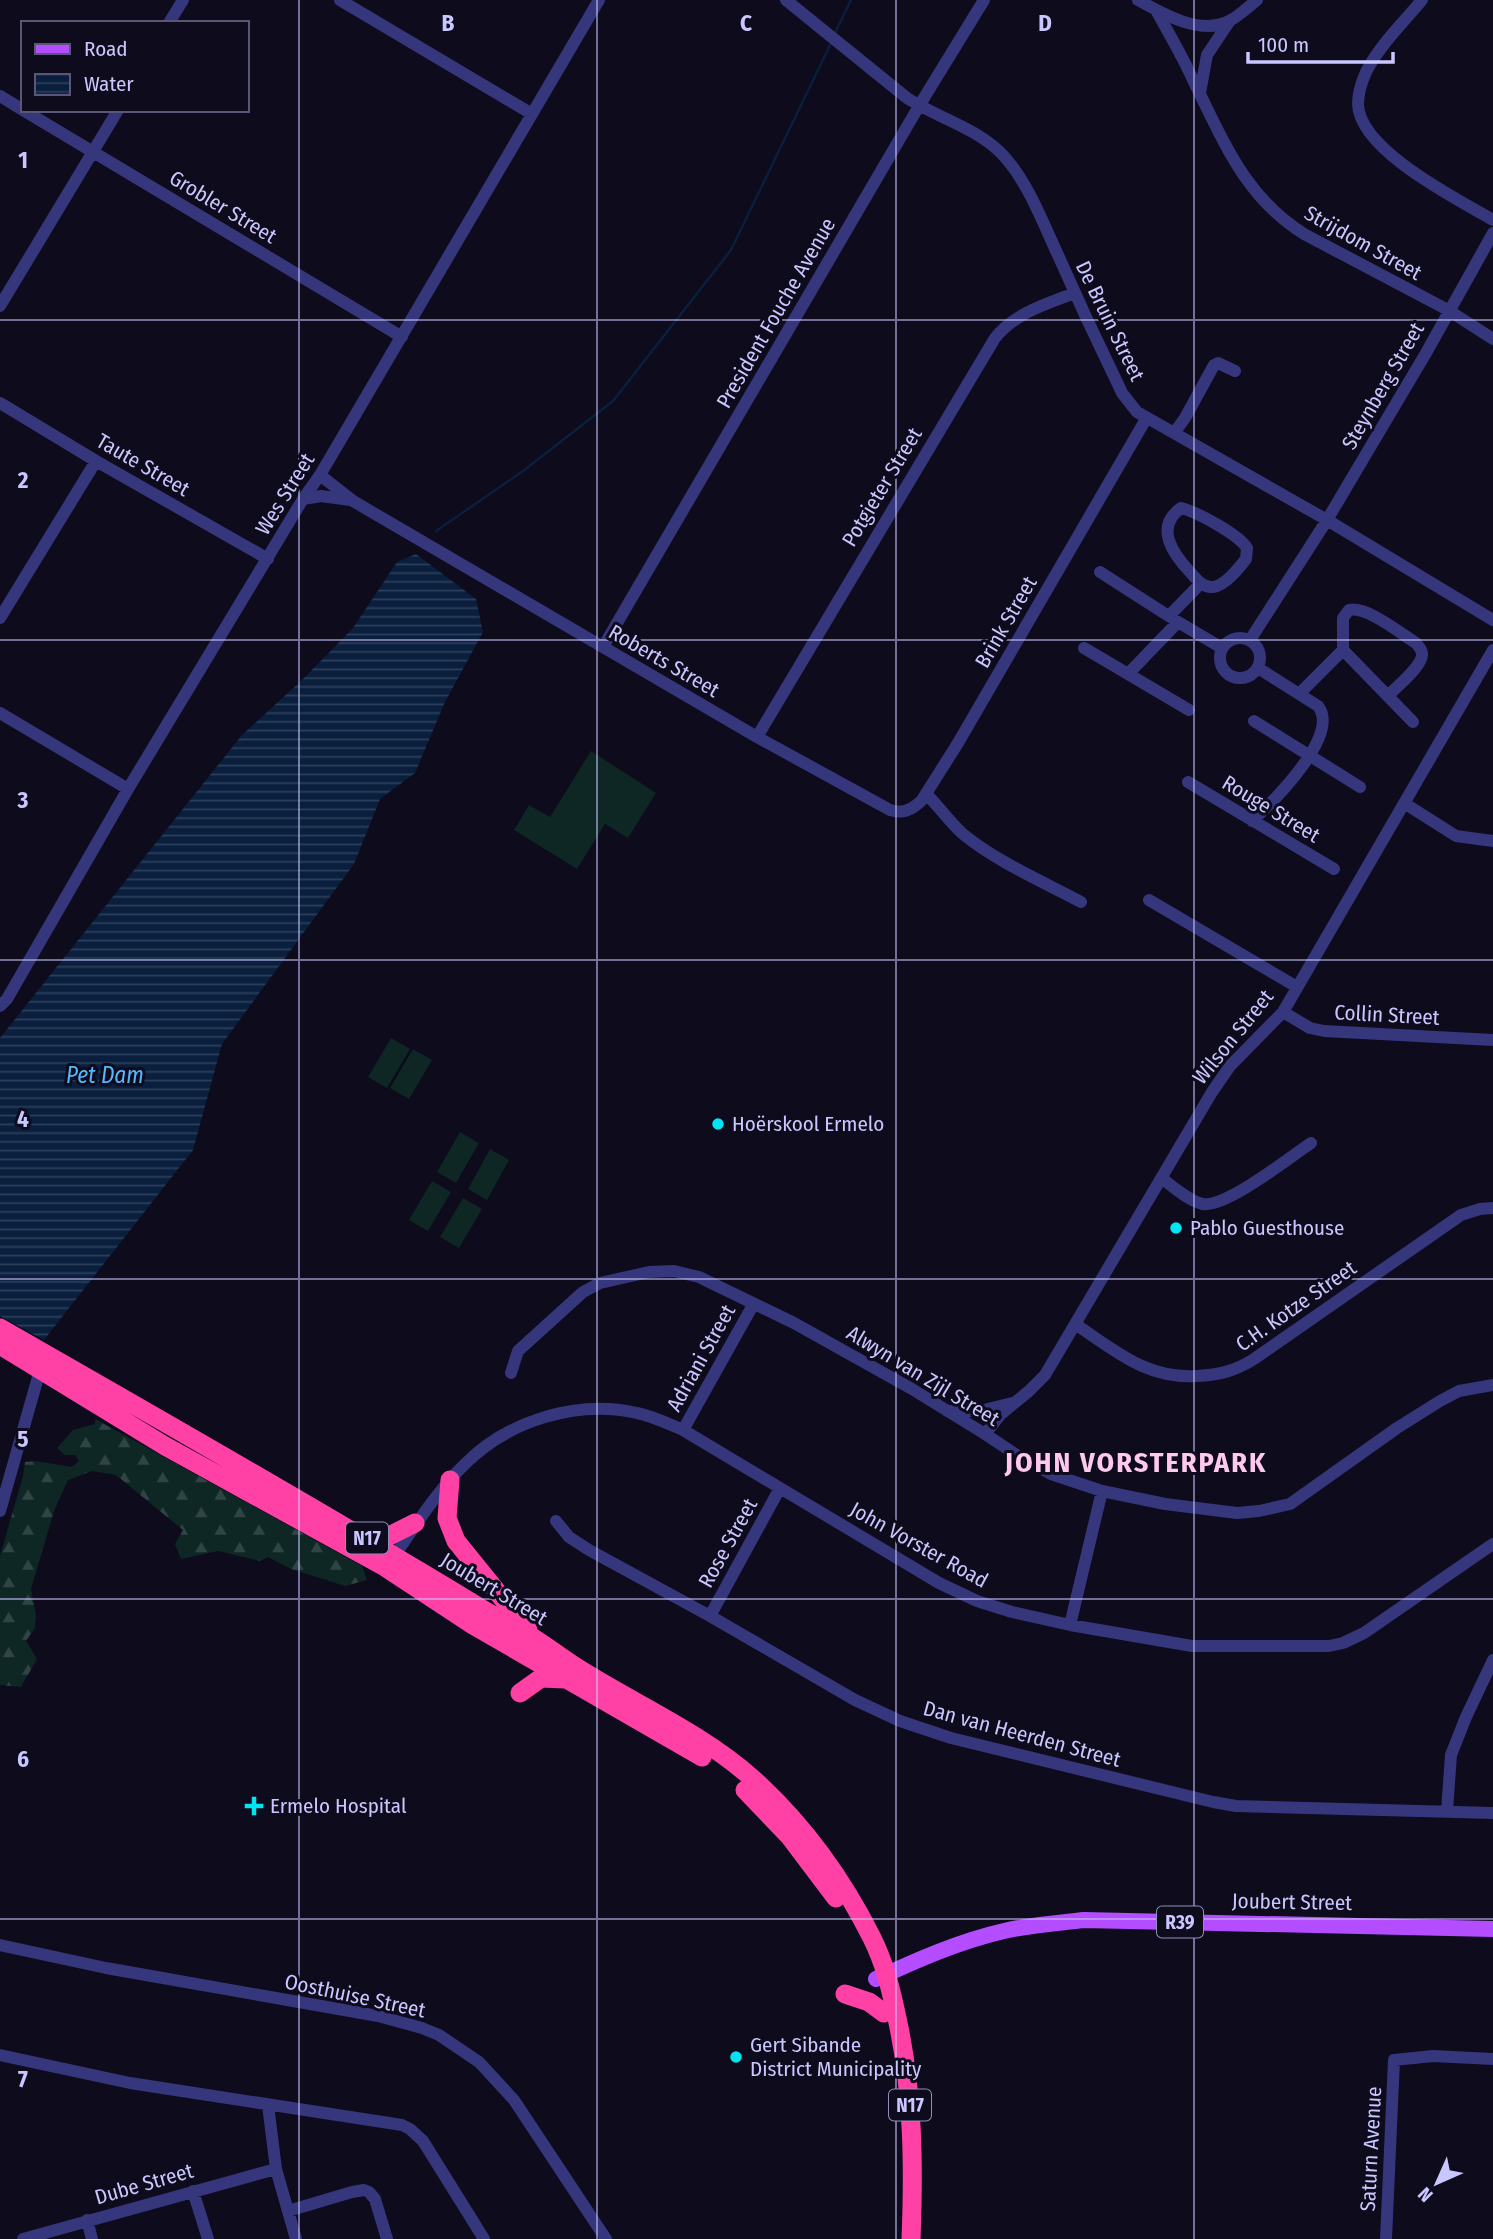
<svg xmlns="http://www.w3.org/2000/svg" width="1493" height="2239" font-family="'Fira Sans Condensed',sans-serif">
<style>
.forest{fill:url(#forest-firs)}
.garden{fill:#0e2624}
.water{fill:url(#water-rules)}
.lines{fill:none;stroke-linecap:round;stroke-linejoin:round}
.stream{stroke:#0a1f3d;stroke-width:2.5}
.minor{stroke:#35367c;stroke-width:12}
.major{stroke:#b44dff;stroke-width:16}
.highway{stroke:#ff41a5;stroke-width:19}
.grid{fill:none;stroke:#cac6ff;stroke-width:2;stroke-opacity:0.55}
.poi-dot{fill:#00e5f1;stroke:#0d0b1c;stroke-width:2.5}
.labels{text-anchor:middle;stroke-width:6;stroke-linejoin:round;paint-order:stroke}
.shield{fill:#0d0b1c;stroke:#918ebb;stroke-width:2}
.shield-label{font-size:19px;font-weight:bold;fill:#cac6ff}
.street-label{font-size:21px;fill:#cac6ff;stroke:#0d0b1c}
.poi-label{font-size:21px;fill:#cac6ff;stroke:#0d0b1c;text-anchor:start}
.water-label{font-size:23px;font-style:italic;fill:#54b8ff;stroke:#0d0b1c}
.district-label{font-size:28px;font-weight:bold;letter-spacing:2px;fill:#ffc8ee;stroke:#0d0b1c}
.grid-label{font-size:23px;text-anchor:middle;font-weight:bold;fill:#cac6ff;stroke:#0d0b1c;stroke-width:6;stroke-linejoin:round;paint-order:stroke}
</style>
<defs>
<pattern id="forest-firs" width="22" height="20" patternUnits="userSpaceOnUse" patternTransform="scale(1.75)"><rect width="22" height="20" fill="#0e2624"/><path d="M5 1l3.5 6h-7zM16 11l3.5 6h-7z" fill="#304445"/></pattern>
<pattern id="water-rules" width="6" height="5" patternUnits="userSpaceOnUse" patternTransform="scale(1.75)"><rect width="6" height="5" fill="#0a1f3d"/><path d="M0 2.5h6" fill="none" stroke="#2c3e5a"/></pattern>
</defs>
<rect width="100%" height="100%" fill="#0d0b1c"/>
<path class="forest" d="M 95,1419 L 362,1566 L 367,1580 L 345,1586 L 291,1569 L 268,1557 L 260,1561 L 218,1551 L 181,1559 L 175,1544 L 183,1530 L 116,1475 L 92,1471 L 68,1480 L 54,1511 L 31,1589 L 36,1615 L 35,1628 L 26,1641 L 37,1659 L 21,1687 L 0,1685 L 0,1556 L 23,1476 L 25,1462 L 36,1461 L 72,1467 L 79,1461 L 75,1455 L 65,1455 L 57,1448 L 73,1430 L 95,1424 Z"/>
<path class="garden" d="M 591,751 L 656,793 L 628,838 L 605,824 L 577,869 L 514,830 L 529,805 L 550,817 Z
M 391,1038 L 410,1049 L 387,1088 L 368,1077 Z
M 413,1049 L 432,1060 L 409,1099 L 390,1088 Z
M 460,1132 L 479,1143 L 456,1183 L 437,1172 Z
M 490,1149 L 509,1160 L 487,1200 L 468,1189 Z
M 432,1181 L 451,1192 L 428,1231 L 409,1220 Z
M 463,1198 L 482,1209 L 459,1248 L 440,1237 Z"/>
<path class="water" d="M 416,554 L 476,599 L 483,632 L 445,702 L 415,773 L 380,799 L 354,864 L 222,1044 L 193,1150 L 44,1340 L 0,1316 L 0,1038 L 242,735 L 302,680 L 353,628 L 397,562 Z"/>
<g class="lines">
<path class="stream" d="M 834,35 L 851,0
M 436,531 L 523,471 L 613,401 L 731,250 L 832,41"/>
<path class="minor" d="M 340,0 L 532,114
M 786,0 L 907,98 C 936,117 974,127 1000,152 C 1027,179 1042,221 1058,255 C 1076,296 1095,337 1115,378 L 1122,393 L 1137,412 L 1327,520 L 1493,620
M 1138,0 C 1163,14 1202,37 1231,20 C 1240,15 1248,7 1257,0
M 1422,0 C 1403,23 1379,46 1366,72 C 1362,81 1358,94 1358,104 C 1359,150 1457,199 1493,220
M 1156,10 C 1169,34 1183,57 1194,82 C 1224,142 1245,197 1304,234 L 1448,310 L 1493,339
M 169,23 L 183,0
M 1200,93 L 1207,55 L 1229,22
M 0,96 L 23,110
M 23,110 L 402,337
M 0,306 L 118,110
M 0,403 L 96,461 L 268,559
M 1174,433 L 1185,418 L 1214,365 L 1218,363 L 1235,371
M 320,475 L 353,501 L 757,737 L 890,810 C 903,814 912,810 922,800 L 958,743 L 1146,419
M 303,499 L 321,496 L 350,500
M 1181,508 C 1197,512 1238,534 1247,548 L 1246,559 C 1239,568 1225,586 1213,587 C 1203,588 1196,579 1190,572 C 1173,554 1154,527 1181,508 Z
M 1100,572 L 1178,622 L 1222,648
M 1169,616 L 1201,583
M 0,618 L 96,461
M1220 658a20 20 0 1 1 40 0a20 20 0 1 1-40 0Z
M 1250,640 L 1327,520 L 1426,353 L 1493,233
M 603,647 L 919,106 L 984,0
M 1084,648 L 1189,710
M 1128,674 L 1178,622
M 1300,693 L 1343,650
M 1388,696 C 1396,687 1423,666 1422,654 C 1422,649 1419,647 1416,643 C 1400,633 1367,606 1349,610 L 1343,618 L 1343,650 L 1413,722
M 0,713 L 128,789
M 1254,721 L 1360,787
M 757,737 L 995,338 C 1015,313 1046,304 1075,293
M 1188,782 L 1334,869
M 926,794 C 939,806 949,822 963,834 C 997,862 1042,881 1081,902
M 1404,803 L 1456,836 L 1493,841
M 1252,821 C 1273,802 1341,735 1318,706 L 1258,668
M 1149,900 L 1297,987
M 0,1006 L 7,999 L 128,789 L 303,499 L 320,475 L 599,0
M 1283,1012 L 1310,1028 L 1324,1031 L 1493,1040
M 1161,1178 C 1173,1186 1188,1201 1203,1204 C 1226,1208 1290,1157 1311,1143
M 1075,1324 C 1116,1351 1146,1379 1197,1376 C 1219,1375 1235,1371 1254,1359 L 1461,1215 L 1480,1209 L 1493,1208
M 511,1373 L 518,1351 L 583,1292 L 600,1283 L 649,1272 L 674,1271 L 699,1277 L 794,1323 L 912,1389 L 985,1434 L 1018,1456 L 1051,1474 L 1102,1491 L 1165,1504 L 1237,1513 L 1259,1511 L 1290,1504 L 1397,1428 L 1440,1401 L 1459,1391 L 1493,1385
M 947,1411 L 980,1411 L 1012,1403
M 683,1430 L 753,1305
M 985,1434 L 1001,1414 L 1029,1391 L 1045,1375 L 1212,1092 L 1230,1066 L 1283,1012 L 1493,650
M 0,1511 L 42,1363
M 556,1521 L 569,1537 L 589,1550 L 710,1616 L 855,1700 L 900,1721 L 951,1738 L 1213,1802 L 1236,1806 L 1493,1813
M 390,1562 C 414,1528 435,1493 465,1464 C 508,1421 577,1399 637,1413 C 653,1416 668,1424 683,1430 L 939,1583 L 977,1601 L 1012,1612 L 1070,1625 L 1192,1646 L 1329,1646 L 1343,1643 L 1364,1633 L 1493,1544
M 710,1616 L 780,1488
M 1070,1625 L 1102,1491
M 1447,1811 L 1451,1755 L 1466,1717 L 1493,1660
M 0,1945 L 106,1968 L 378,2016 L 422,2028 L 439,2035 L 479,2062 L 514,2100 L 606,2239
M 0,2055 L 130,2083 L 402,2125 L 410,2129 L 423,2141 L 484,2239
M 268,2105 L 276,2169 L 296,2239
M 193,2191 L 208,2239
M 288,2211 L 352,2192 L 364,2190 L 369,2192 L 375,2199 L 387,2239
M 87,2220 L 92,2239
M 23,2239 L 276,2169
M 1386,2239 L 1394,2060 L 1433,2056 L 1493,2059"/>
<path class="major" d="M 876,1979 C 917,1960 960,1941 1004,1931 C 1030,1925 1057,1923 1084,1920 L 1493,1929"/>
<path class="highway" d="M 0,1328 C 157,1418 314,1507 469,1601 C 490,1615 514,1626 535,1639 C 549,1648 562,1658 576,1667 C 634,1704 700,1732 752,1778 C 802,1823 842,1878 872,1938 C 885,1964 891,1990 897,2018 C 913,2091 914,2164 911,2239
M 0,1345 L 165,1446 L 385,1567 L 473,1625 L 702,1757
M 450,1480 L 447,1518 L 456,1541 L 528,1630
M 364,1537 L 389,1536 L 415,1523
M 520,1693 L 541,1678 L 565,1679
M 745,1790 L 790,1837 L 836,1898
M 845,1994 L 869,2002 L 884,2013"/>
</g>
<path class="grid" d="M 299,0 L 299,2239M 597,0 L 597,2239M 896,0 L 896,2239M 1194,0 L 1194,2239M 0,320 L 1493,320M 0,640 L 1493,640M 0,960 L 1493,960M 0,1279 L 1493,1279M 0,1599 L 1493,1599M 0,1919 L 1493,1919"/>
<g class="poi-dot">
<circle cx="718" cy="1124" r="7"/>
<circle cx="1176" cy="1228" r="7"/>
<path d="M250.5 1795.5h7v7h7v7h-7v7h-7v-7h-7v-7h7z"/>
<circle cx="736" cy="2057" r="7"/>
</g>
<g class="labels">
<g class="shield">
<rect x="346" y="1522.5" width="42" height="31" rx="5"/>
<rect x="1157" y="1906.5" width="46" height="31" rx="5"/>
<rect x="889" y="2089.5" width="42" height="31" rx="5"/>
</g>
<g class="shield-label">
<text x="367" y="1545">N17</text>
<text x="1180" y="1929">R39</text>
<text x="910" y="2112">N17</text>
</g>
<g class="street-label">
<text transform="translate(223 207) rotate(31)" y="7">Grobler Street</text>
<text transform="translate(1363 243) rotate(29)" y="7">Strijdom Street</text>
<text transform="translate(776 313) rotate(-60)" y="7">President Fouche Avenue</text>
<text transform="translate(1110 321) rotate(64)" y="7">De Bruin Street</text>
<text transform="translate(1383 386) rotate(-60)" y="7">Steynberg Street</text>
<text transform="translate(143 465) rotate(30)" y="7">Taute Street</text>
<text transform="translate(882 487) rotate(-59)" y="7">Potgieter Street</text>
<text transform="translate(285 494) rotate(-58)" y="7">Wes Street</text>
<text transform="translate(1006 622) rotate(-60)" y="7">Brink Street</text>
<text transform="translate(664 661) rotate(30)" y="7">Roberts Street</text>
<text transform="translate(1271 809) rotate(31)" y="7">Rouge Street</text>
<text transform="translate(1387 1015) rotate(3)" y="7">Collin Street</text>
<text transform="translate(1233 1037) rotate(-51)" y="7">Wilson Street</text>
<text transform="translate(1296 1306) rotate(-35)" y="7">C.H. Kotze Street</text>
<text transform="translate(701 1358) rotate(-61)" y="7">Adriani Street</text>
<text transform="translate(923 1376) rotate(31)" y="7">Alwyn van Zijl Street</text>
<text transform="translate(728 1543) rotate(-61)" y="7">Rose Street</text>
<text transform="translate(919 1545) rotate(29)" y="7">John Vorster Road</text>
<text transform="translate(494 1589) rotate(31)" y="7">Joubert Street</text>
<text transform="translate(1022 1734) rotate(15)" y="7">Dan van Heerden Street</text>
<text transform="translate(1292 1902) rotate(1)" y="7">Joubert Street</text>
<text transform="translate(355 1996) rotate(12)" y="7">Oosthuise Street</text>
<text transform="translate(1371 2149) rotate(-87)" y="7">Saturn Avenue</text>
<text transform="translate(144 2184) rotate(-16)" y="7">Dube Street</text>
</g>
<g class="poi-label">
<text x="732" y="1131">Hoërskool Ermelo</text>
<text x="1190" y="1235">Pablo Guesthouse</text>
<text x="270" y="1813">Ermelo Hospital</text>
<text x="750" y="2052">Gert Sibande<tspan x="750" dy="24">District Municipality</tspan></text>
</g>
<g class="water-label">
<text x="105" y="1083">Pet Dam</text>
</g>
<g class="district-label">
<text x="1136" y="1472">JOHN VORSTERPARK</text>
</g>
</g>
<g class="grid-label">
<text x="448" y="31">B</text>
<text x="746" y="31">C</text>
<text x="1045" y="31">D</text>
<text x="23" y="168">1</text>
<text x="23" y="488">2</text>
<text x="23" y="808">3</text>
<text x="23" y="1127">4</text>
<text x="23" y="1447">5</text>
<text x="23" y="1767">6</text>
<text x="23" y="2087">7</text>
</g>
<rect x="21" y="21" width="228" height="91" fill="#0d0b1c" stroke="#595677" stroke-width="2"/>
<rect x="35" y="44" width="35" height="10" fill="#b44dff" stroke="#595677" stroke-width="2"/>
<text x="84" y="56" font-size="21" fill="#cac6ff">Road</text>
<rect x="35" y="74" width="35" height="21" fill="url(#water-rules)" stroke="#595677" stroke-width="2"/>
<text x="84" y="91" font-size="21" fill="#cac6ff">Water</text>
<g transform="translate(1437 2183) rotate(225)" stroke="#0d0b1c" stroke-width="5" paint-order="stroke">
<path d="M0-5L12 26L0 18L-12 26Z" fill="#cac6ff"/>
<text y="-10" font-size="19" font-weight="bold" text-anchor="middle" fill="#cac6ff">N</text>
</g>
<path d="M1248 52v10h145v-10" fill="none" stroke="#cac6ff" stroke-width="3.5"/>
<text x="1258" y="52" font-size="21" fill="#cac6ff" stroke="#0d0b1c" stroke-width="5" paint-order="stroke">100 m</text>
</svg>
